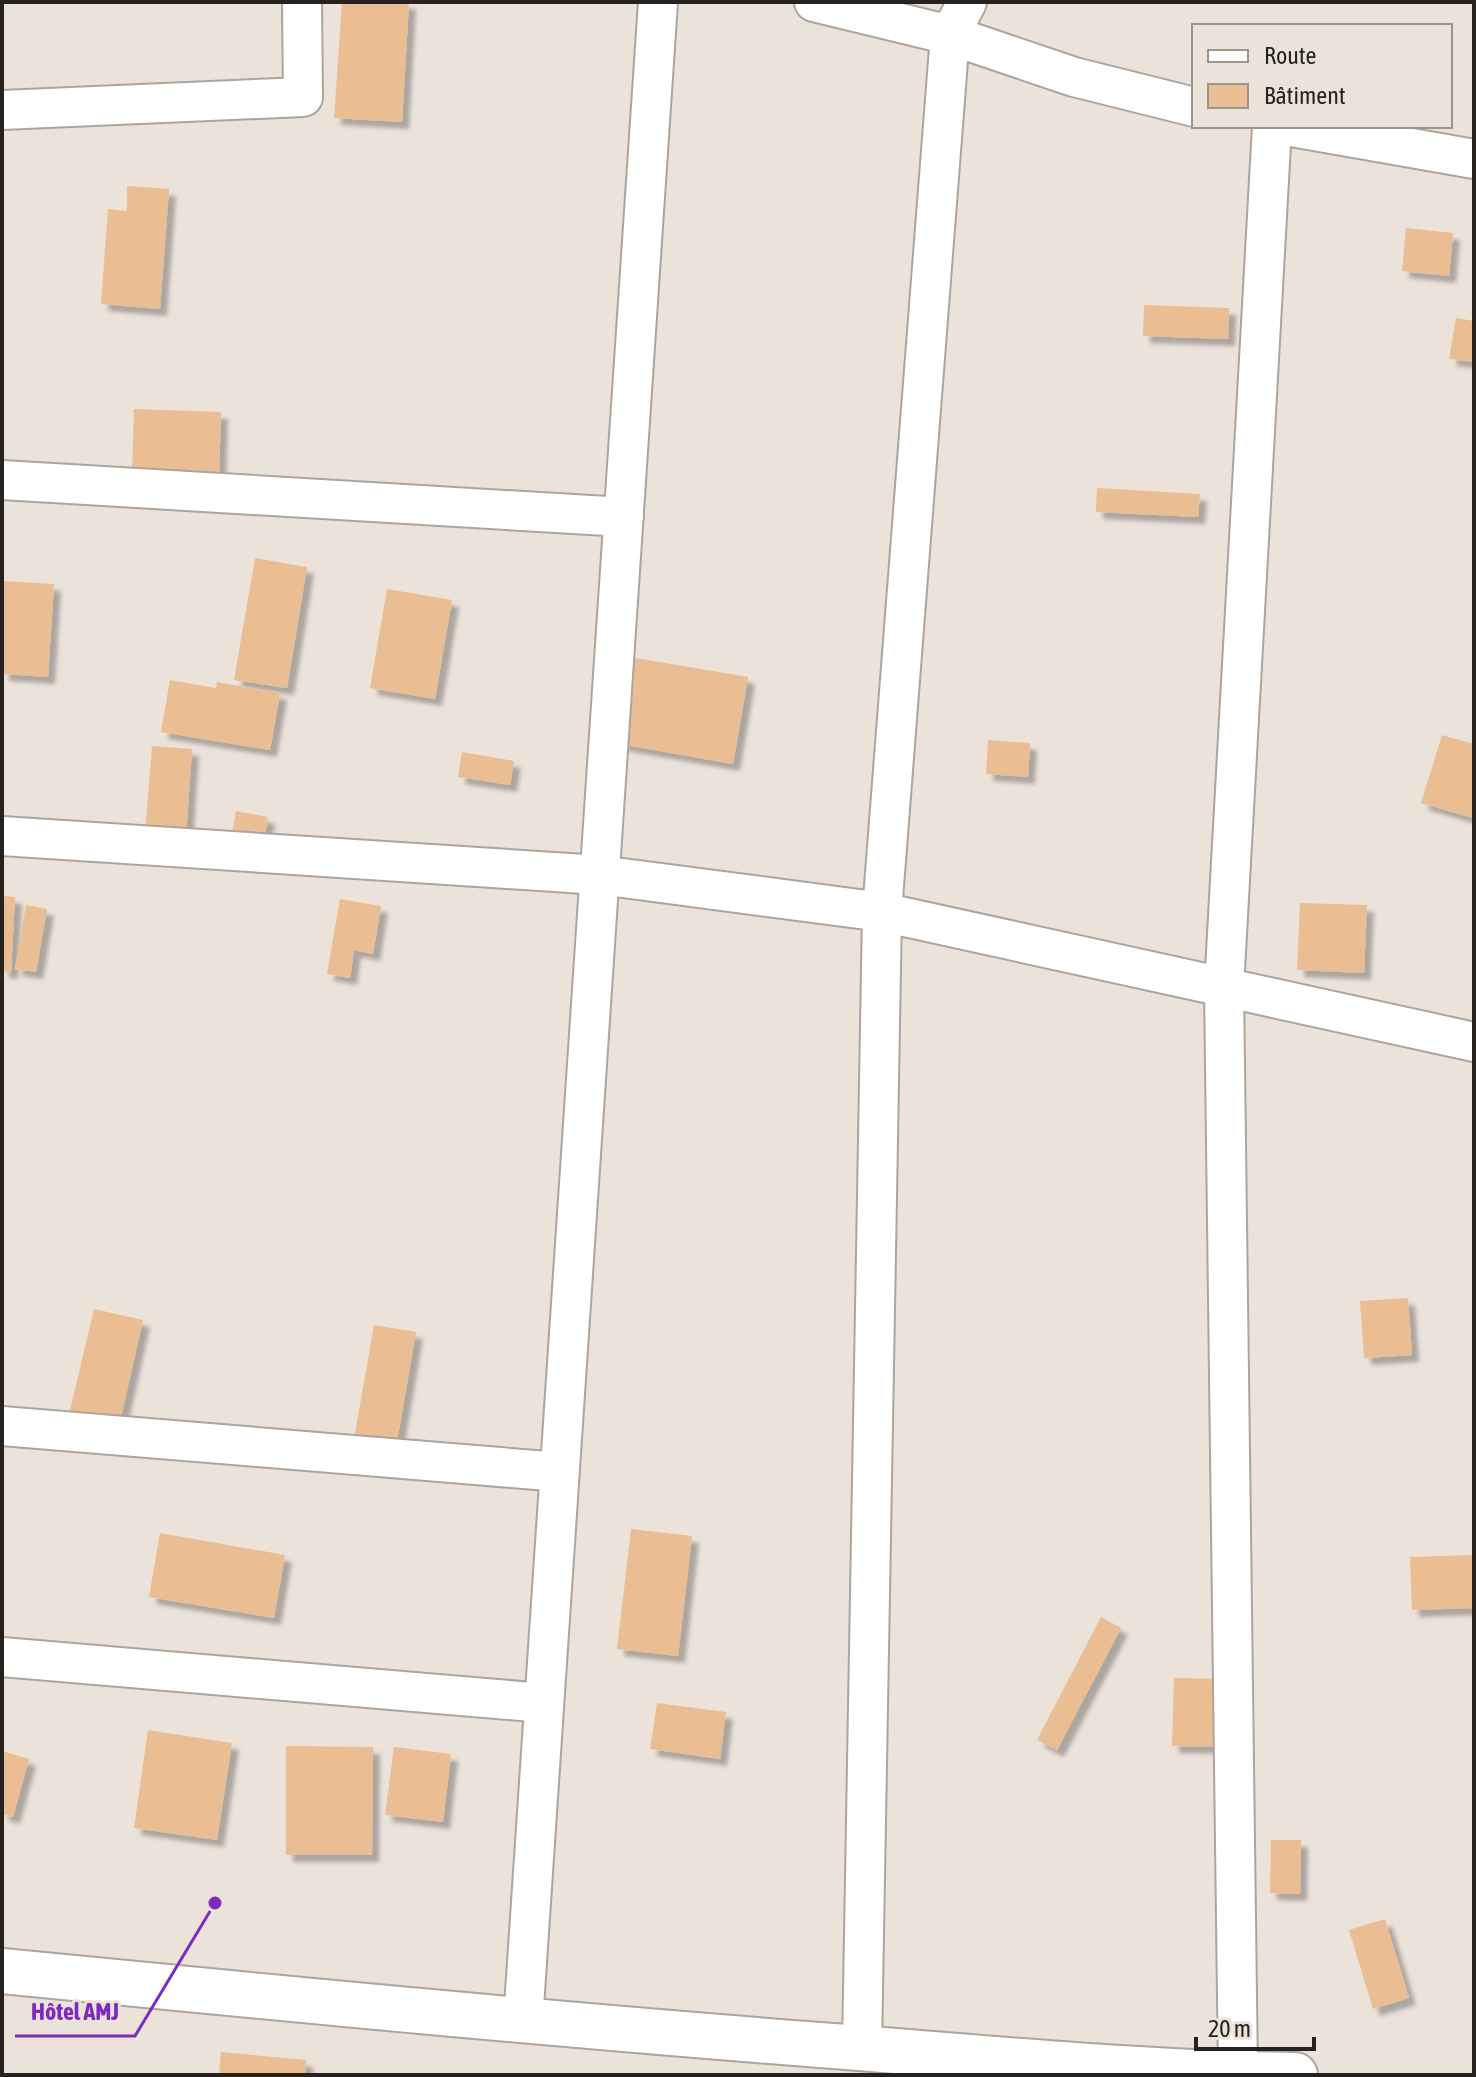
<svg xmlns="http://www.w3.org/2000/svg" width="1476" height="2077" font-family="'Asap Condensed',sans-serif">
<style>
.building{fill:#ebbd92;filter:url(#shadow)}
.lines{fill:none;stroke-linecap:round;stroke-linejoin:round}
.street-casing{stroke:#ada59d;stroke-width:42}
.secondary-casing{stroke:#ada59d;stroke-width:48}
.street{stroke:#fff;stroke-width:38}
.secondary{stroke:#fff;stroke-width:44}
.leader{fill:none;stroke:#7b2cbf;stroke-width:3}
.callout-dot{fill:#7b2cbf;stroke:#ebe2da;stroke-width:3}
.callout-label{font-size:24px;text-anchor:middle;font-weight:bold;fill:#7b2cbf;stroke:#ebe2da;stroke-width:6;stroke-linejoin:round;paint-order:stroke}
</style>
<defs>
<filter id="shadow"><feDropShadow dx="7" dy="7" stdDeviation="2" flood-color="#0004"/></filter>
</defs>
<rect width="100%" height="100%" fill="#ebe2da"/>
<path class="building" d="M 342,2 L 409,2 L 402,122 L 334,118 Z
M 127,186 L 169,189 L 160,309 L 101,304 L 108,209 L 127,211 Z
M 1406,228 L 1453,233 L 1449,276 L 1402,271 Z
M 1144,305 L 1229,308 L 1228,339 L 1143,336 Z
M 1456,318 L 1474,321 L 1474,362 L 1449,359 Z
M 134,409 L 221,412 L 219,476 L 132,473 Z
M 1097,488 L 1200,494 L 1198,517 L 1096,512 Z
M 255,558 L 307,567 L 287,688 L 234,680 Z
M 2,581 L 54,584 L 48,677 L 2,674 Z
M 387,589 L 452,600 L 435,699 L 370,688 Z
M 635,658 L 748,677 L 733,764 L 620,744 Z
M 170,680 L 216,688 L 217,682 L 280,693 L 270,750 L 161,732 Z
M 1442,735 L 1474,744 L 1473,818 L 1421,803 Z
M 988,740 L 1030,743 L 1028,777 L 986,774 Z
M 152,746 L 192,749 L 186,836 L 145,833 Z
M 462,752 L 514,761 L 510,785 L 458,777 Z
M 236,811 L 268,817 L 264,839 L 232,834 Z
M 2,896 L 15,897 L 11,972 L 2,971 Z
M 340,899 L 381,906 L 373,954 L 354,950 L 350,978 L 327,974 Z
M 1300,903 L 1367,905 L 1364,973 L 1297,970 Z
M 26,905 L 47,909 L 36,972 L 15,969 Z
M 1408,1298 L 1412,1355 L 1364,1358 L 1360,1301 Z
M 94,1309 L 143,1320 L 117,1435 L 67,1423 Z
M 374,1325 L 416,1332 L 395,1453 L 353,1445 Z
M 631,1529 L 692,1536 L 678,1656 L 617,1649 Z
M 160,1533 L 285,1555 L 274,1618 L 149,1597 Z
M 1474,1555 L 1474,1608 L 1412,1610 L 1410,1557 Z
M 1101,1617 L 1121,1628 L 1057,1750 L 1037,1740 Z
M 1174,1678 L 1225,1679 L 1223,1747 L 1172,1746 Z
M 657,1703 L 726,1712 L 720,1759 L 650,1749 Z
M 148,1730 L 232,1743 L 217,1840 L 134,1828 Z
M 286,1746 L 373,1747 L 372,1855 L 286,1855 Z
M 394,1747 L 451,1754 L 443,1822 L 385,1815 Z
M 2,1751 L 29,1759 L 13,1817 L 2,1814 Z
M 1271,1840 L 1301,1840 L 1300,1894 L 1270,1893 Z
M 1385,1919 L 1409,1998 L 1373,2009 L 1349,1930 Z
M 221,2052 L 306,2060 L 305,2075 L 219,2075 Z"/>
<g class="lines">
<defs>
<path id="street" d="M 814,2 L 950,35 L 1074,77 L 1194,107
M 2,110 L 303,97 L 302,2
M 1286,126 L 1474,159
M 2,480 L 624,517
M 2,836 L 600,875 L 882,912 L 1474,1042
M 2,1426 L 560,1472
M 2,1657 L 544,1703
M 523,2022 L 658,2
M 862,2048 L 882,912 L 950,35 L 967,2
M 1238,2074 L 1224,988 L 1272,126"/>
<path id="secondary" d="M 2,1971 C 279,1998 556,2025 833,2046 C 987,2058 1141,2073 1295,2075"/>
</defs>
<use href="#street" class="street-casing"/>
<use href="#secondary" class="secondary-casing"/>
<use href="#street" class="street"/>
<use href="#secondary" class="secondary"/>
</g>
<path class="leader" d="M215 1903L135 2036H15"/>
<circle class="callout-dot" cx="215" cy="1903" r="8"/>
<g class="callout-label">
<text x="75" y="2020">Hôtel AMJ</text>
</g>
<rect width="1476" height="2077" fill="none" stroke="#25221f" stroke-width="8"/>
<rect x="1192" y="24" width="260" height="104" fill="#ebe2da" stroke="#9c958f" stroke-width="2"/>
<rect x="1208" y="50" width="40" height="12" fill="#ffffff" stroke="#9c958f" stroke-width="2"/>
<text x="1264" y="64" font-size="24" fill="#25221f">Route</text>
<rect x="1208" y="84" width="40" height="24" fill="#ebbd92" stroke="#9c958f" stroke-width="2"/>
<text x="1264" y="104" font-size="24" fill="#25221f">Bâtiment</text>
<path d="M1196 2037v12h118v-12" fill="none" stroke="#25221f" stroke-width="4"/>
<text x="1208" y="2037" font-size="24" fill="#25221f" stroke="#ebe2da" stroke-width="6" paint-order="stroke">20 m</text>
</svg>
